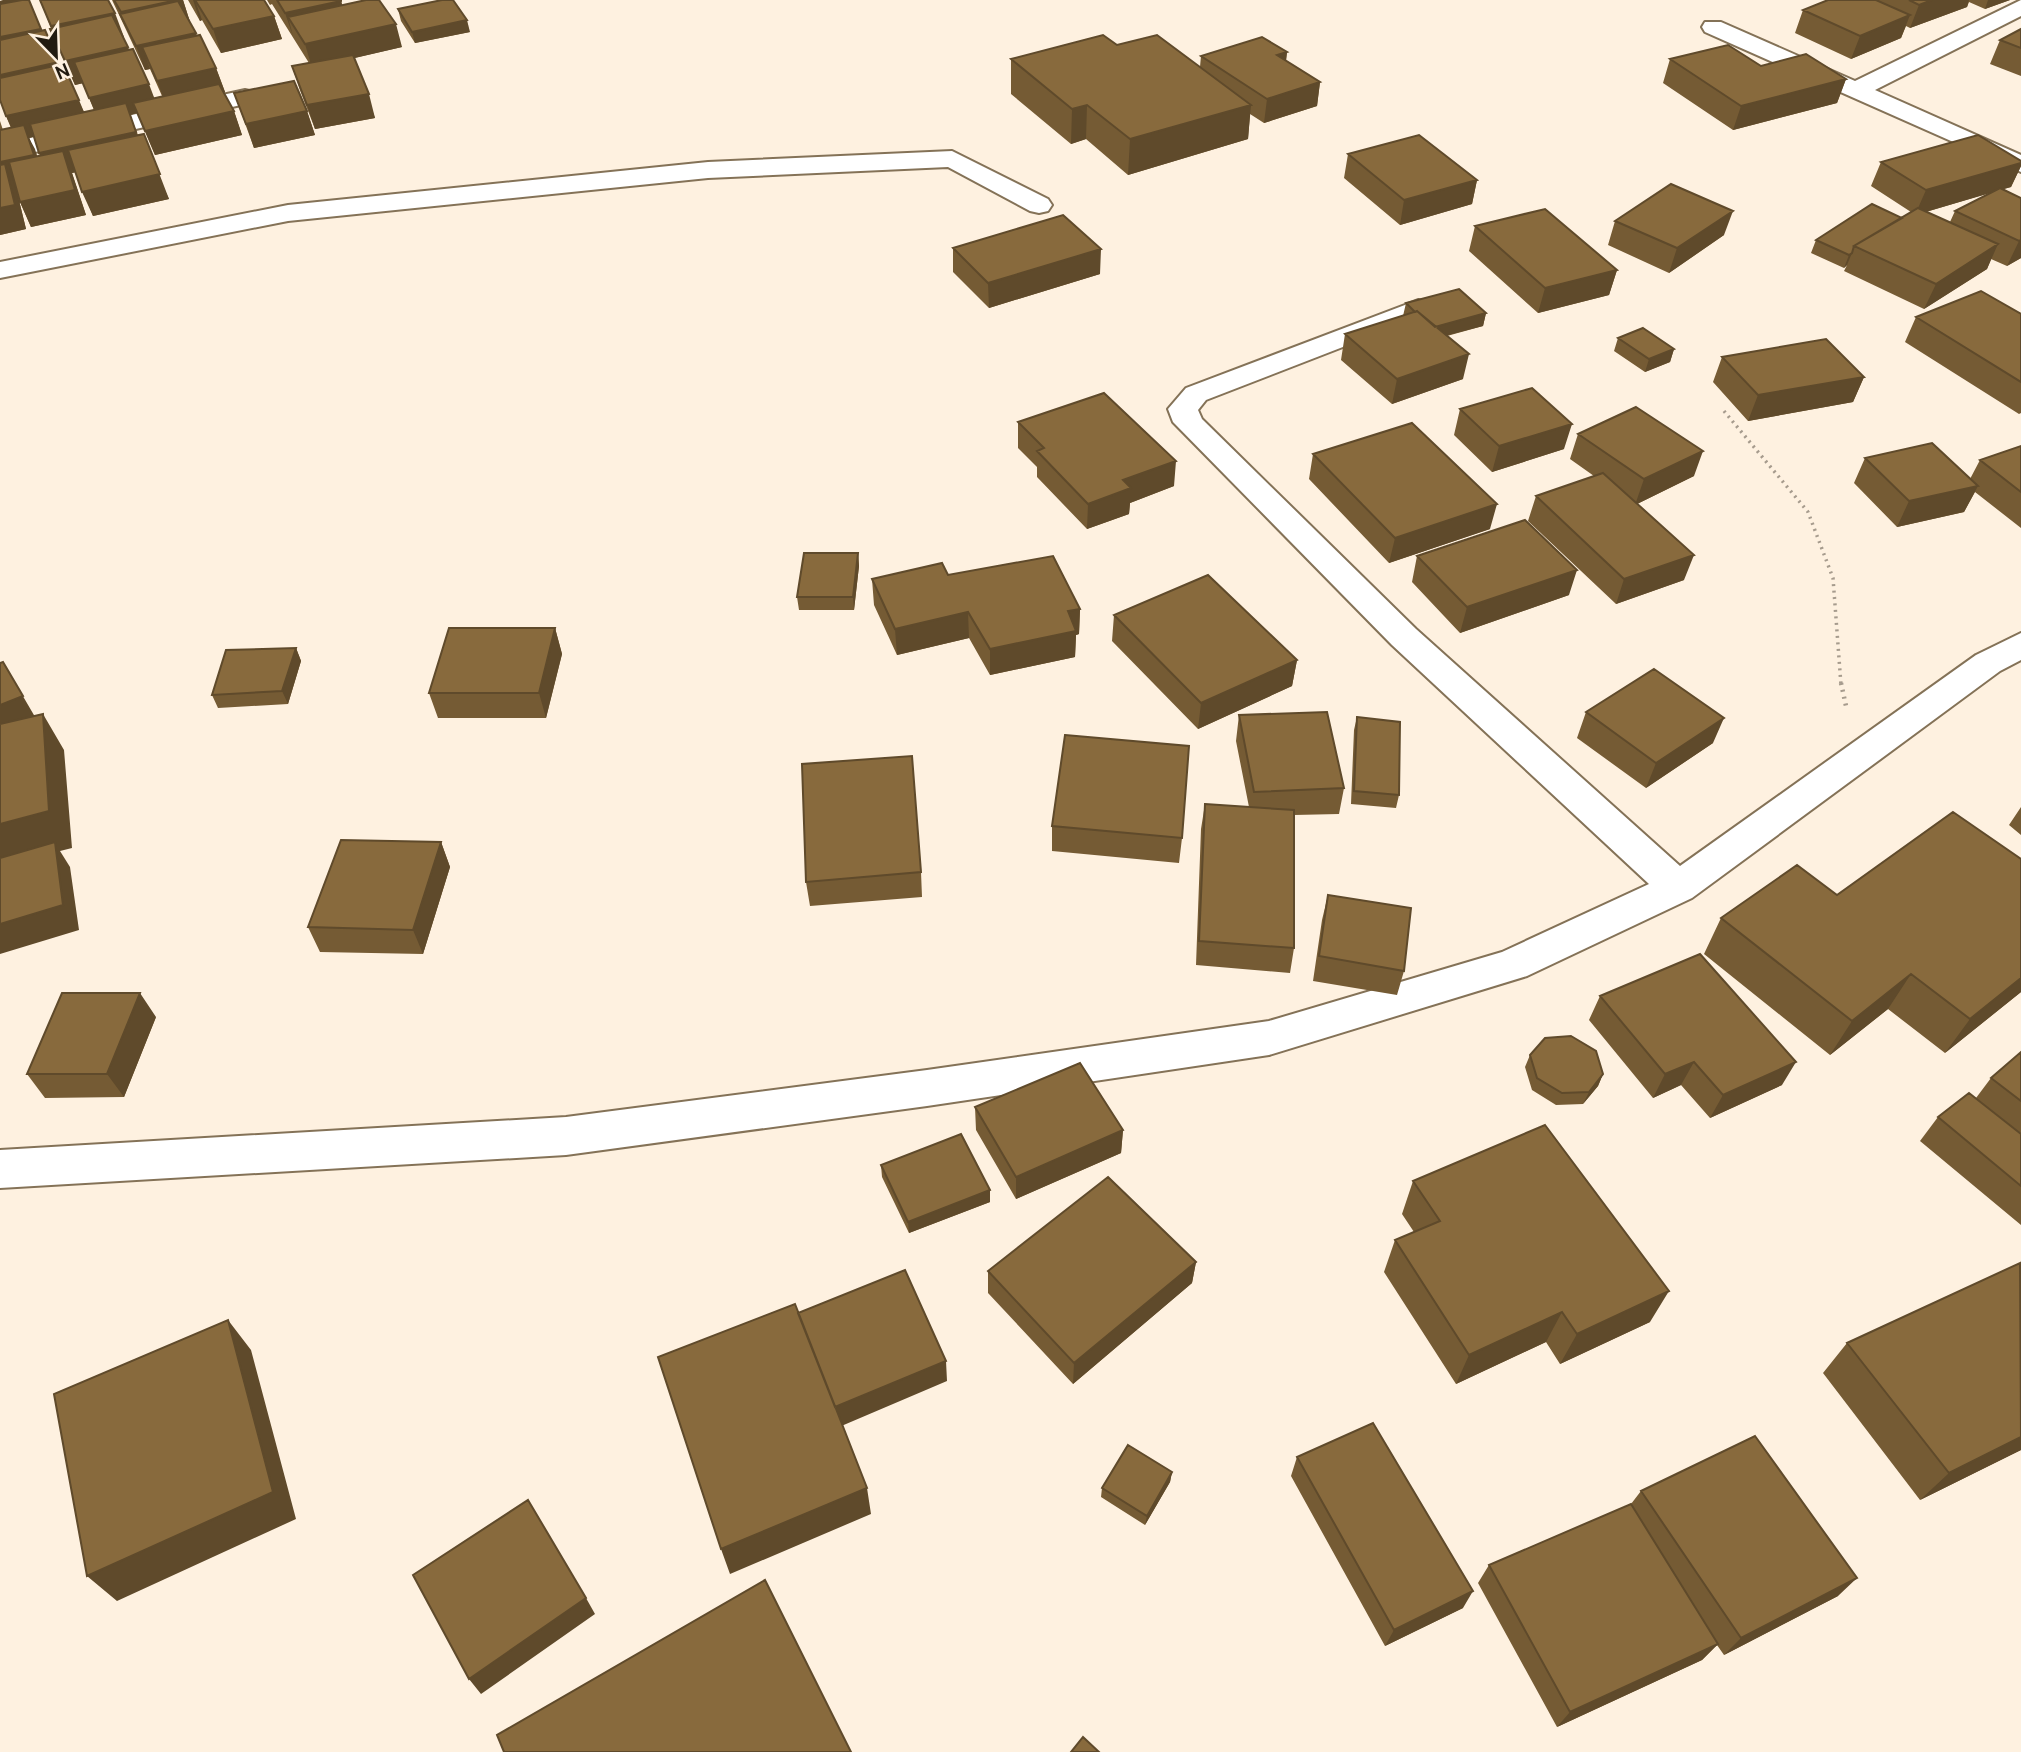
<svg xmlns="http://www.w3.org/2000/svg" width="2021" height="1752" font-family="Cabin,sans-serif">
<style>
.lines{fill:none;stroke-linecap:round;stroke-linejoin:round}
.minor-casing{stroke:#847257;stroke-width:4}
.path-far1{stroke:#a69b8d;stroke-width:3.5;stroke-dasharray:2 4.5;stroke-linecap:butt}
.path{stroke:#a69b8d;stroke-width:4.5;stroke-dasharray:2 5;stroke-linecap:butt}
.minor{fill:#fff;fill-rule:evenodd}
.wall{fill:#755b34;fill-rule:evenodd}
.shaded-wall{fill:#5f4a2b}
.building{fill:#886a3d;stroke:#5f4a2b;stroke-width:2}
</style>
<rect width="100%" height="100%" fill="#fef1e0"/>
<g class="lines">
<defs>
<path id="minor" d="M 2021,0 L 2021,16 L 1875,90 L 2021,155 L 2021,172 L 1705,32 L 1702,27 L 1705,22 L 1721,22 L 1855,81 Z
M 245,90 L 254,92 L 257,97 L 254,102 L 0,160 L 0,144 Z
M 952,151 L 1048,199 L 1052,205 L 1048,211 L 1039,213 L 1030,211 L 948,167 L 708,178 L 288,221 L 0,278 L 0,262 L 288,205 L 708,162 Z
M 1418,300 L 1428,302 L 1432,308 L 1428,314 L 1206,400 L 1198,410 L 1202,419 L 1416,629 L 1680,866 L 1976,655 L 2021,633 L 2021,660 L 2000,671 L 1692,898 L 1527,976 L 1269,1055 L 927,1106 L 566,1155 L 0,1188 L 0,1150 L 566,1117 L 927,1070 L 1269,1021 L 1502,952 L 1649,884 L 1392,645 L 1173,422 L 1168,409 L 1186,388 Z"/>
</defs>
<use href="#minor" class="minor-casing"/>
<path class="path-far1" d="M 1724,411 L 1808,512 L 1833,578 L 1841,685"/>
<path class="path" d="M 1841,683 L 1846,706"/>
<use href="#minor" class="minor"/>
</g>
<path class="wall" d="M 29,0 L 42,31 L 84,112 L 94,110 L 83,83 L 75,85 L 50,29 L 51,28 L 40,0 L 124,37 L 123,37 L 129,50 L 154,98 L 162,96 L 150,69 L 145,70 L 112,0 L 183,0 L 190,22 L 197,36 L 216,68 L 225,92 L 223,92 L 234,111 L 242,135 L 155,155 L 137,113 L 130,115 L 138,135 L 169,199 L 93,216 L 76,172 L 72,173 L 86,215 L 31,227 L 20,202 L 16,188 L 26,229 L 0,235 L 0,121 L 3,130 L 11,128 L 6,116 ZM 34,137 L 40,156 L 37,156 L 29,138 Z
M 188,0 L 264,0 L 274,16 L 282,39 L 221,53 L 202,20 L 200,21 Z
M 267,0 L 341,0 L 342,5 L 402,47 L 354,58 L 375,118 L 315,129 L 300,90 L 292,66 L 309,63 L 272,4 L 270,5 Z
M 1828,0 L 2010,0 L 1985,9 L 1969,2 L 1967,7 L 1910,28 L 1906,26 L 1901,38 L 1851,59 L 1795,33 L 1803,10 Z
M 398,9 L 470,32 L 415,43 L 401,21 Z
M 2021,29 L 2021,76 L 1990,64 L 2000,40 Z
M 1117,45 L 1200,67 L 1201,56 L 1287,52 L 1286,61 L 1320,82 L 1317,106 L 1264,123 L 1250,114 L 1248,139 L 1128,175 L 1086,139 L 1071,144 L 1011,94 L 1011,59 Z
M 1670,59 L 1761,66 L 1846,79 L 1837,103 L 1733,130 L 1663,83 Z
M 234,93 L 307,111 L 315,135 L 254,148 Z
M 1348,154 L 1477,180 L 1472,204 L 1400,225 L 1344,178 Z
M 2021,161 L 2021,166 L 2011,187 L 2003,189 L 2021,198 L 2021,258 L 2007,266 L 1991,259 L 1987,269 L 1924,309 L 1844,271 L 1847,265 L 1844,268 L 1811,253 L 1816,240 L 1902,218 L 1911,212 L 1871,186 L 1881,162 ZM 1989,193 L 1955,211 L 1950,222 L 1926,212 Z
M 1615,221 L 1724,235 L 1669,273 L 1608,245 Z
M 1475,226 L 1617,270 L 1609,295 L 1538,313 L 1469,251 Z
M 953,248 L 1100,274 L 989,308 L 953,272 Z
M 1406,303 L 1486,313 L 1483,326 L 1447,336 L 1463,379 L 1392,404 L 1341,360 L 1345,334 L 1403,316 Z
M 2021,314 L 2021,413 L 2019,414 L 1905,342 L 1916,317 Z
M 1618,338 L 1674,349 L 1670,362 L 1645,372 L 1614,351 Z
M 1722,357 L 1864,377 L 1853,402 L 1748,421 L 1713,382 Z
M 1460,409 L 1564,449 L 1492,472 L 1454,435 Z
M 1018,422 L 1174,486 L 1130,503 L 1129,514 L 1087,529 L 1037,477 L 1037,467 L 1018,448 Z
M 1578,434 L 1694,476 L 1637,504 L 1684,580 L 1616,604 L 1528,521 L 1536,496 L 1594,476 L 1570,459 Z
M 2021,446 L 2021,528 L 1975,492 L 1964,512 L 1897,527 L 1854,483 L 1865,458 L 1970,479 L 1980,460 Z
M 1313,454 L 1490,529 L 1389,563 L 1309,479 Z
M 858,553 L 859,566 L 854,610 L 799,610 L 797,597 Z
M 1417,556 L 1569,595 L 1460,633 L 1412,582 Z
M 948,575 L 1080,609 L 1079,634 L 1076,635 L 1075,657 L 990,675 L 969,638 L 897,655 L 874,605 L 872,579 Z
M 1114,615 L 1297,660 L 1292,686 L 1198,729 L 1112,641 Z
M 555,628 L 562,654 L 546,718 L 438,718 L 429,693 Z
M 296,648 L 301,661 L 288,704 L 218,708 L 212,695 Z
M 1586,712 L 1713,743 L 1646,788 L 1577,738 Z
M 1239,715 L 1344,788 L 1339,814 L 1294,815 L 1294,948 L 1290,973 L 1196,965 L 1201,829 L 1205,804 L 1249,807 L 1236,741 Z
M 1357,717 L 1399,795 L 1396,808 L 1351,804 L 1354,730 Z
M 2021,807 L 2021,835 L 2009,825 Z
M 1052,826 L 1182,838 L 1179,863 L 1052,851 Z
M 441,842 L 450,867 L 423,954 L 320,952 L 308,927 Z
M 2021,859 L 2021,992 L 1945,1053 L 1888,1009 L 1830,1055 L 1704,954 L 1721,918 Z
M 921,872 L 922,897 L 810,906 L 806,882 Z
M 1328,895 L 1404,971 L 1397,995 L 1313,981 L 1322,920 Z
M 1600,996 L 1782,1085 L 1710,1118 L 1681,1085 L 1653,1098 L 1589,1020 Z
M 156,1017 L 124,1097 L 45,1098 L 27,1074 Z
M 2021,1052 L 2021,1225 L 1920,1141 L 1938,1117 L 1976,1098 L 1991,1078 Z
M 1530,1055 L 1603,1074 L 1598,1086 L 1583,1104 L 1556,1105 L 1532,1090 L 1525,1067 Z
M 975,1107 L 1123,1130 L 1121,1153 L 1016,1199 L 976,1130 Z
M 881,1165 L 990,1190 L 990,1202 L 909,1233 L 882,1177 Z
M 1413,1181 L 1650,1322 L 1560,1364 L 1546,1342 L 1456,1384 L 1384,1272 L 1395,1240 L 1414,1232 L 1402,1214 Z
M 1196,1262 L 1192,1283 L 1073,1384 L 988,1293 L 988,1271 Z
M 2021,1263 L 2021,1450 L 1920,1500 L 1823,1373 L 1847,1343 Z
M 1297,1457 L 1463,1608 L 1385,1646 L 1291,1476 Z
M 1172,1472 L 1170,1482 L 1145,1525 L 1101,1497 L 1102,1488 Z
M 1641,1491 L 1838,1596 L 1724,1655 L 1717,1645 L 1702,1660 L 1557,1727 L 1478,1583 L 1489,1565 L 1631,1504 Z"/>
<path class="shaded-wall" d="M 3,0 L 27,0 L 0,26 L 0,1 Z
M 177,0 L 183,0 L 190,22 L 130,35 L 121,12 Z
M 193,0 L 195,0 L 202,20 L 200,21 Z
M 1932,0 L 1969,0 L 1967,7 L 1910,28 L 1919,5 Z
M 1988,0 L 2010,0 L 1985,9 Z
M 341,1 L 348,24 L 288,17 L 293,36 L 285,13 Z
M 115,13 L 124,37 L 61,50 L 51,26 Z
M 1910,15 L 1901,38 L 1851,59 L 1860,36 Z
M 274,16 L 282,39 L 221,53 L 213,29 Z
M 467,20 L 470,32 L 415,43 L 412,32 Z
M 396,24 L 402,47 L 312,68 L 305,44 Z
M 41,29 L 51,52 L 0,63 L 0,37 Z
M 196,33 L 204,57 L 142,47 L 150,69 L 145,70 L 136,46 Z
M 128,47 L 137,71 L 75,85 L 65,61 Z
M 1287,52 L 1284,76 L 1277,55 Z
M 59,62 L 69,86 L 0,95 L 0,75 Z
M 216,68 L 225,92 L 166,105 L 157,81 Z
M 1846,79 L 1837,103 L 1733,130 L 1741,106 Z
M 1320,82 L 1317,106 L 1264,123 L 1267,99 Z
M 149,84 L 158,108 L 133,103 L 137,113 L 130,115 L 145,156 L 72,173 L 86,215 L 31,227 L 20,202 L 50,178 L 39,153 L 99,121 L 89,98 Z
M 369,94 L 375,118 L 315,129 L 307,105 Z
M 79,100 L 89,124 L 29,138 L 35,149 L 44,179 L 16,188 L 26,229 L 0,235 L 0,162 L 17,140 L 6,116 Z
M 1087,105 L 1086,139 L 1071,144 L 1072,109 Z
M 1251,105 L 1248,139 L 1128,175 L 1130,139 Z
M 234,111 L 242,135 L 155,155 L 145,131 Z
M 307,111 L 315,135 L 254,148 L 246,124 Z
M 144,134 L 169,199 L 93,216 L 82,192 Z
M 2021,163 L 2021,166 L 2011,187 L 1915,215 L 1926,190 Z
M 1477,180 L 1472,204 L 1400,225 L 1404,200 Z
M 1733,211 L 1724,235 L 1669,273 L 1677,248 Z
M 2021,240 L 2021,258 L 2007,266 L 2019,241 Z
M 1998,244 L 1987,269 L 1924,309 L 1936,284 Z
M 1101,249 L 1100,274 L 989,308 L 988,283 Z
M 1852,253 L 1847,265 L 1844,268 L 1849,255 Z
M 1617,270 L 1609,295 L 1538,313 L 1545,288 Z
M 1486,313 L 1483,326 L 1429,340 L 1432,328 Z
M 1674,349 L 1670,362 L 1645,372 L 1649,359 Z
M 1469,354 L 1463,379 L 1392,404 L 1397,379 Z
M 1864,377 L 1853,402 L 1748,421 L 1758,395 Z
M 1572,424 L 1564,449 L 1492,472 L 1499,446 Z
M 1703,451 L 1694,476 L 1635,505 L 1644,479 Z
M 1176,461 L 1174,486 L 1130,503 L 1129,514 L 1087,529 L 1088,504 L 1123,480 Z
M 1978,486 L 1964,512 L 1897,527 L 1909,501 Z
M 1497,504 L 1490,529 L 1389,563 L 1395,538 Z
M 858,553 L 859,566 L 854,610 L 853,597 Z
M 1694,555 L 1684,580 L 1616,604 L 1624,579 Z
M 1577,570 L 1569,595 L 1460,633 L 1467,607 Z
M 1080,609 L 1079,634 L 1076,635 L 1075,657 L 990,675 L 990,649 L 1068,611 Z
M 968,612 L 969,638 L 897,655 L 895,629 Z
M 555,628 L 562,654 L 546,718 L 539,693 Z
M 296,648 L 301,661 L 288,704 L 282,691 Z
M 1297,660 L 1292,686 L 1198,729 L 1201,703 Z
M 3,662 L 38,722 L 0,737 L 0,705 Z
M 43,714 L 64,750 L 72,848 L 60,851 L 70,867 L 79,930 L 0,954 L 0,824 Z
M 1724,718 L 1713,743 L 1646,788 L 1656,763 Z
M 441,842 L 450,867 L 423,954 L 413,930 Z
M 1911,974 L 1888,1009 L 1830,1055 L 1852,1021 Z
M 2021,978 L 2021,992 L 1945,1053 L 1970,1019 Z
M 140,993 L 156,1017 L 124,1097 L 107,1074 Z
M 1694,1062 L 1681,1085 L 1653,1098 L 1665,1074 Z
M 1796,1062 L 1782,1085 L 1710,1118 L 1723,1095 Z
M 1603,1074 L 1598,1086 L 1583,1104 L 1589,1092 Z
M 1123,1130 L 1121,1153 L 1016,1199 L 1016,1177 Z
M 990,1190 L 990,1202 L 909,1233 L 908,1222 Z
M 1196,1262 L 1192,1283 L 1073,1384 L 1074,1363 Z
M 1669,1291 L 1650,1322 L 1560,1364 L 1577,1334 Z
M 1562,1312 L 1546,1342 L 1456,1384 L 1469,1355 Z
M 228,1320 L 251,1350 L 296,1519 L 117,1601 L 87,1576 Z
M 946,1361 L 947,1381 L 839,1427 L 835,1407 Z
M 2021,1437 L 2021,1450 L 1920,1500 L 1949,1473 Z
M 1172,1472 L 1170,1482 L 1145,1525 L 1147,1516 Z
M 867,1488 L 871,1514 L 730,1574 L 721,1549 Z
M 1857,1578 L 1838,1596 L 1724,1655 L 1741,1638 Z
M 1473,1591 L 1463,1608 L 1385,1646 L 1394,1630 Z
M 586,1598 L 595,1614 L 481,1694 L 469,1679 Z
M 1718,1644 L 1702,1660 L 1557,1727 L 1570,1712 Z"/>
<path class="building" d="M 22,0 L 29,0 L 41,29 L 0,37 L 0,4 Z
M 40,0 L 108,0 L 115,13 L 51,26 Z
M 114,0 L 177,0 L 121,12 Z
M 195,0 L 264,0 L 274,16 L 213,29 Z
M 277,0 L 341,0 L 341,1 L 285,13 Z
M 366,0 L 379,0 L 396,24 L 305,44 L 288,17 Z
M 442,0 L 453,0 L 467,20 L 412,32 L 398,9 Z
M 1828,0 L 1876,0 L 1910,15 L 1860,36 L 1803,10 Z
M 1909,0 L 1932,0 L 1919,5 Z
M 178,1 L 196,33 L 136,46 L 120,14 Z
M 112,15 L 128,47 L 65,61 L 50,29 Z
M 2021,29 L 2021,48 L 2000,40 Z
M 45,30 L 59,62 L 0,75 L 0,40 Z
M 200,35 L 216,68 L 157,81 L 142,47 Z
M 1103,35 L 1117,45 L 1157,35 L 1251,105 L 1130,139 L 1087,105 L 1072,109 L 1011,59 Z
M 1262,37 L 1287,52 L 1277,55 L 1320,82 L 1267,99 L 1201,56 Z
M 1728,45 L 1761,66 L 1806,54 L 1846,79 L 1741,106 L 1670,59 Z
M 133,49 L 149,84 L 89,98 L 74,62 Z
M 353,55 L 369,94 L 307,105 L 292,66 Z
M 63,64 L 79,100 L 6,116 L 0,100 L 0,78 Z
M 294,81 L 307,111 L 246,124 L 234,93 Z
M 219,84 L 234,111 L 145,131 L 133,103 Z
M 126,103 L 136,132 L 39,153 L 30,124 Z
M 24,125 L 34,155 L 0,162 L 0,130 Z
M 144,134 L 160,174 L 82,192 L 68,150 Z
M 1419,135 L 1477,180 L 1404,200 L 1348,154 Z
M 1978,135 L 2021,161 L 2021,163 L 1926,190 L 1881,162 Z
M 63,151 L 75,190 L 20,202 L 9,162 Z
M 5,164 L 15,205 L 0,208 L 0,165 Z
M 1671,184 L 1733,211 L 1677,248 L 1615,221 Z
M 2000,188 L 2021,198 L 2021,240 L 2019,241 L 1955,211 Z
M 1872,204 L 1902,218 L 1854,246 L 1852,253 L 1849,255 L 1816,240 Z
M 1918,208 L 1998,244 L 1936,284 L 1854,246 Z
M 1545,209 L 1617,270 L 1545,288 L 1475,226 Z
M 1063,215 L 1101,249 L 988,283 L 953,248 Z
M 1459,289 L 1486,313 L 1435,327 L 1417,311 L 1415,312 L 1406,303 Z
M 1981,291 L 2021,314 L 2021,382 L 1916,317 Z
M 1417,311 L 1469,354 L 1397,379 L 1345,334 Z
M 1643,328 L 1674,349 L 1649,359 L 1618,338 Z
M 1826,339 L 1864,377 L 1758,395 L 1722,357 Z
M 1532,388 L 1572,424 L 1499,446 L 1460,409 Z
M 1104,393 L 1176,461 L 1123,480 L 1131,488 L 1088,504 L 1037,451 L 1044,448 L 1018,422 Z
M 1636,407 L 1703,451 L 1644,479 L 1578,434 Z
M 1412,423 L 1497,504 L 1395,538 L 1313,454 Z
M 1932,443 L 1978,486 L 1909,501 L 1865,458 Z
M 2021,446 L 2021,492 L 1980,460 Z
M 1603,473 L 1694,555 L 1624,579 L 1536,496 Z
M 1525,520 L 1577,570 L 1467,607 L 1417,556 Z
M 804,553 L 858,553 L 853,597 L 797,597 Z
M 1053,556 L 1080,609 L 1068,611 L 1076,631 L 990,649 L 968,612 L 895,629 L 872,579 L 942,563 L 948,575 Z
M 1208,575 L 1297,660 L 1201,703 L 1114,615 Z
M 449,628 L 555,628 L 539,693 L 429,693 Z
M 296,648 L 282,691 L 212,695 L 226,650 Z
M 3,662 L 23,696 L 0,705 L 0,663 Z
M 1654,669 L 1724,718 L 1656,763 L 1586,712 Z
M 1327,712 L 1344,788 L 1254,792 L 1239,715 Z
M 43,714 L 49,811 L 0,824 L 0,724 Z
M 1357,717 L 1400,722 L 1399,795 L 1354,791 Z
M 1065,735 L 1189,746 L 1182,838 L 1052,826 Z
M 912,756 L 921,872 L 806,882 L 802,764 Z
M 1205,804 L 1294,810 L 1294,948 L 1199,941 Z
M 1953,812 L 2021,859 L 2021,978 L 1970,1019 L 1911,974 L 1852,1021 L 1721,918 L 1797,865 L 1837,895 Z
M 341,840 L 441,842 L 413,930 L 308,927 Z
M 55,842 L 63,905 L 0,924 L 0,858 Z
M 1328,895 L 1411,908 L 1404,971 L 1319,956 Z
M 1700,954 L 1796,1062 L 1723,1095 L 1694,1062 L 1665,1074 L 1600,996 Z
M 62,993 L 140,993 L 107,1074 L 27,1074 Z
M 1571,1036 L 1596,1051 L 1603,1074 L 1589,1092 L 1562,1093 L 1537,1078 L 1530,1055 L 1545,1038 Z
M 2021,1052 L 2021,1101 L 1991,1078 Z
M 1080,1063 L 1123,1130 L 1016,1177 L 975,1107 Z
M 1969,1093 L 2021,1134 L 2021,1186 L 1938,1117 Z
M 1545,1125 L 1669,1291 L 1577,1334 L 1562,1312 L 1469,1355 L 1395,1240 L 1440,1221 L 1413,1181 Z
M 961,1134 L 990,1190 L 908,1222 L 881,1165 Z
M 1108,1177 L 1196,1262 L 1074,1363 L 988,1271 Z
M 2020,1263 L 2021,1437 L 1949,1473 L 1847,1343 Z
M 905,1270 L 946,1361 L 835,1407 L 798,1313 Z
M 795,1304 L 867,1488 L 721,1549 L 658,1357 Z
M 228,1320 L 273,1492 L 87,1576 L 54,1394 Z
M 1373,1423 L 1473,1591 L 1394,1630 L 1297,1457 Z
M 1755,1436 L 1857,1578 L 1741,1638 L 1641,1491 Z
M 1128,1445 L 1172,1472 L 1147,1516 L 1102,1488 Z
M 528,1500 L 586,1598 L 469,1679 L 413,1575 Z
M 1631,1504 L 1718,1644 L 1570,1712 L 1489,1565 Z
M 765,1580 L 851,1752 L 504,1752 L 497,1735 Z
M 1083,1737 L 1099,1752 L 1071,1752 Z"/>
<g transform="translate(56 56) rotate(157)" stroke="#fef1e0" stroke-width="5" paint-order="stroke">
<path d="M0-5L12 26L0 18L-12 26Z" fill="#221b10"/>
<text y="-10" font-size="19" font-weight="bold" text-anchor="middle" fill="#221b10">N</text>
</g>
</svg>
